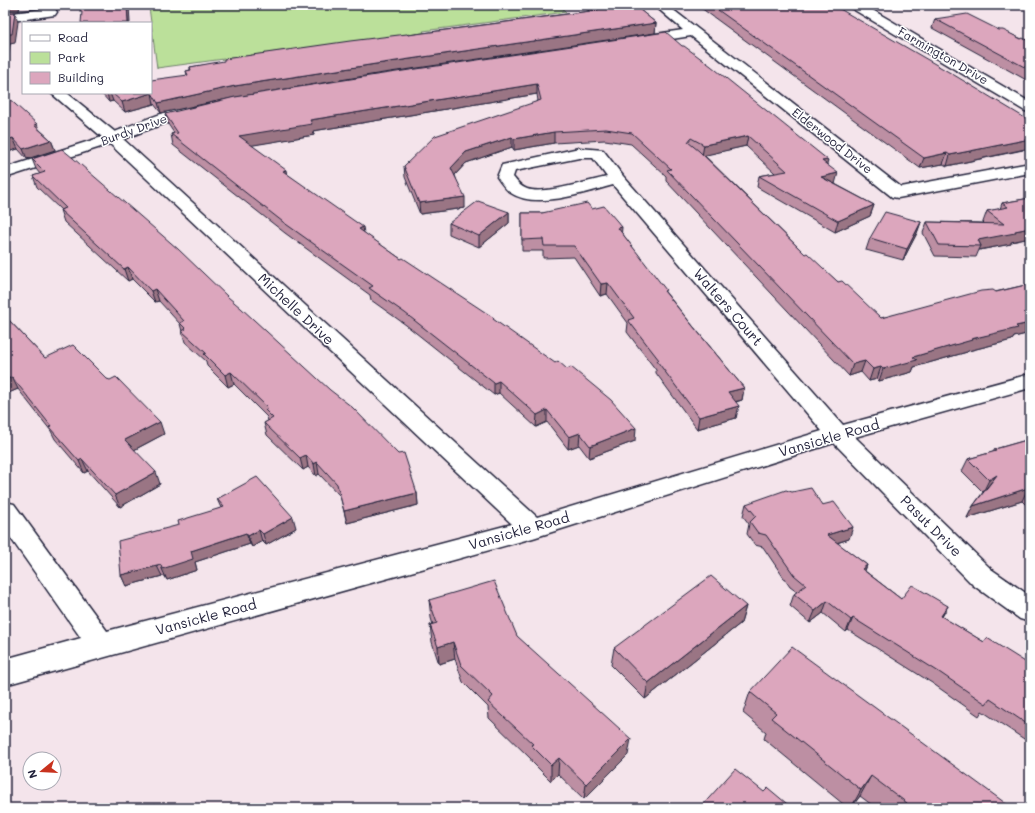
<svg xmlns="http://www.w3.org/2000/svg" width="1035" height="813" font-family="Mali,sans-serif">
<style>
.green{fill:#bbe09a;stroke:#6e816a}
.lines{fill:none;stroke-linecap:round;stroke-linejoin:round}
.minor-casing{stroke:#22223b;stroke-width:3}
.minor{fill:#fff;fill-rule:evenodd}
.wall{fill:#bd8fa3;stroke:#22223b}
.shaded-wall{fill:#9a7484;stroke:#22223b}
.building{fill:#dca6bd;stroke:#22223b}
.labels{text-anchor:middle;stroke-width:3;stroke-linejoin:round;paint-order:stroke}
.far-street-label{font-size:12px;fill:#22223b;stroke:#fff}
.street-label{font-size:14px;fill:#22223b;stroke:#fff}
</style>
<rect width="100%" height="100%" fill="#f4e4eb"/>
<filter id="ink" filterUnits="userSpaceOnUse"><feTurbulence type="fractalNoise" baseFrequency=".025" numOctaves="2"/><feDisplacementMap in="SourceGraphic" scale="8" xChannelSelector="R" yChannelSelector="G"/><feConvolveMatrix kernelMatrix="1 2 1 2 8 2 1 2 1" color-interpolation-filters="sRGB"/></filter>
<g filter="url(#ink)">
<path class="green" d="M 165,5 L 559,5 L 566,12 L 423,31 L 445,62 L 433,64 L 410,34 L 157,68 L 149,7 Z"/>
<g class="lines">
<defs>
<path id="minor" d="M 654,5 L 667,5 L 901,187 L 1030,163 L 1030,173 L 898,198 L 892,197 L 691,36 L 640,44 L 635,43 L 634,40 L 635,37 L 683,30 Z
M 849,5 L 864,5 L 1030,102 L 1030,112 L 1025,111 L 851,8 Z
M 51,8 L 55,9 L 57,12 L 55,15 L 5,22 L 5,14 Z
M 51,93 L 67,93 L 115,132 C 135,124 180,103 200,108 L 202,111 L 200,114 L 174,120 L 123,139 L 537,517 L 822,431 L 613,185 C 587,192 536,210 511,193 C 505,189 501,183 497,177 L 502,165 L 579,148 L 603,150 L 623,176 L 843,425 L 1030,374 L 1030,388 L 855,437 L 991,569 L 1030,596 L 1030,622 L 1020,619 L 973,585 L 834,443 L 533,538 L 5,685 L 5,659 L 81,638 L 5,530 L 5,502 L 14,504 L 107,631 L 512,524 L 110,144 L 5,178 L 5,168 L 102,137 ZM 579,158 L 593,158 L 607,177 C 588,181 544,195 527,189 C 521,187 517,182 513,177 L 515,171 Z"/>
</defs>
<use href="#minor" class="minor-casing"/>
<use href="#minor" class="minor"/>
</g>
<path class="wall" d="M 583,5 L 634,5 L 656,23 L 655,33 L 377,74 L 237,97 L 161,113 L 154,104 L 125,112 L 113,101 L 109,102 L 101,93 L 151,93 L 187,75 L 186,71 L 190,70 L 190,67 L 408,35 L 589,11 L 583,6 Z
M 697,5 L 833,5 L 1023,150 L 947,166 L 943,164 L 920,168 Z
M 935,19 L 999,30 L 1030,42 L 1030,82 L 932,28 Z
M 682,46 L 827,164 L 835,184 L 874,205 L 870,216 L 835,232 L 757,187 L 759,176 L 775,173 L 746,146 L 704,155 L 805,254 L 881,318 L 1030,284 L 1030,333 L 1014,337 L 1012,340 L 968,351 L 967,352 L 914,367 L 912,372 L 879,381 L 877,379 L 869,381 L 861,372 L 849,376 L 666,181 L 666,176 L 631,144 L 605,140 L 554,143 L 514,150 L 512,147 L 466,163 L 455,175 L 465,208 L 420,214 L 405,177 L 404,166 L 538,101 L 537,94 L 313,131 L 314,135 L 251,145 L 287,174 L 364,233 L 401,259 L 494,320 L 635,441 L 589,458 L 579,445 L 568,449 L 547,422 L 536,427 L 499,393 L 494,395 L 406,325 L 371,300 L 370,295 L 285,233 L 173,145 L 171,134 L 174,133 L 168,124 L 165,114 Z
M 5,95 L 39,129 L 51,140 L 55,150 L 27,159 L 18,149 L 7,152 L 5,151 Z
M 32,159 L 417,493 L 418,505 L 347,523 L 340,496 L 319,474 L 316,476 L 308,467 L 303,470 L 267,435 L 264,423 L 268,421 L 267,417 L 234,384 L 228,387 L 207,366 L 206,361 L 185,342 L 180,324 L 159,301 L 155,302 L 132,279 L 128,281 L 64,222 L 60,210 L 61,210 L 37,187 L 33,176 L 40,174 L 36,169 Z
M 1030,198 L 1030,238 L 1011,242 L 1011,244 L 979,250 L 976,257 L 935,256 L 923,233 L 927,222 L 984,223 L 983,222 L 987,211 L 1000,209 L 1002,203 Z
M 592,209 L 622,233 L 666,293 L 744,388 L 742,400 L 736,402 L 736,418 L 697,429 L 656,373 L 656,370 L 627,332 L 628,323 L 607,294 L 600,296 L 574,257 L 543,258 L 543,251 L 522,251 L 522,213 L 542,213 Z
M 509,212 L 509,223 L 479,247 L 449,234 L 449,223 Z
M 921,222 L 917,233 L 903,260 L 866,250 L 870,238 Z
M 5,316 L 45,358 L 107,379 L 164,434 L 134,450 L 160,484 L 120,507 L 88,471 L 84,473 L 55,439 L 51,431 L 18,389 L 6,394 L 5,393 Z
M 1030,439 L 1030,509 L 1022,501 L 967,518 L 973,506 L 983,492 L 962,471 L 968,459 L 993,452 L 995,449 Z
M 217,499 L 296,528 L 266,545 L 262,541 L 252,547 L 250,544 L 195,562 L 197,570 L 167,580 L 165,576 L 162,576 L 126,586 L 121,575 L 179,525 L 221,508 Z
M 746,504 L 822,505 L 849,539 L 837,543 L 867,565 L 865,571 L 901,599 L 948,606 L 942,617 L 984,642 L 1030,665 L 1030,743 L 982,711 L 979,716 L 932,683 L 848,630 L 846,632 L 823,613 L 810,623 L 790,606 L 794,594 L 797,592 L 790,587 L 763,547 L 755,545 L 747,534 L 749,524 L 743,516 Z
M 429,600 L 517,636 L 628,755 L 584,799 L 558,774 L 551,781 L 531,761 L 531,759 L 489,718 L 488,707 L 463,682 L 455,659 L 439,664 L 432,642 L 430,625 L 433,625 L 431,618 Z
M 746,606 L 741,623 L 645,699 L 611,665 L 614,648 Z
M 750,692 L 1012,808 L 876,808 L 860,796 L 851,808 L 848,808 L 764,739 L 766,732 L 743,713 Z"/>
<path class="shaded-wall" d="M 5,5 L 20,5 L 19,11 L 5,14 Z
M 127,5 L 129,5 L 130,23 L 128,23 Z
M 15,12 L 18,22 L 15,43 L 10,44 L 5,78 L 5,44 L 7,34 Z
M 656,23 L 655,33 L 377,74 L 237,97 L 161,113 L 158,103 L 235,86 L 376,64 Z
M 537,84 L 537,94 L 313,131 L 314,135 L 242,147 L 239,136 L 310,120 Z
M 107,93 L 110,93 L 113,101 L 109,102 Z
M 152,93 L 154,104 L 125,112 L 122,102 Z
M 37,124 L 41,134 L 34,125 Z
M 554,132 L 554,143 L 514,150 L 514,139 Z
M 748,136 L 746,146 L 702,156 L 704,145 Z
M 512,137 L 512,147 L 466,163 L 452,178 L 451,168 L 466,152 Z
M 13,138 L 18,149 L 7,152 L 5,148 L 5,141 Z
M 1030,139 L 1030,148 L 947,166 L 950,155 Z
M 51,140 L 55,150 L 27,159 L 23,149 Z
M 947,153 L 943,164 L 920,168 L 924,158 Z
M 828,160 L 825,171 L 822,161 Z
M 286,170 L 288,181 L 283,171 Z
M 838,173 L 835,184 L 821,177 Z
M 465,197 L 465,208 L 420,214 L 419,203 Z
M 874,205 L 870,216 L 835,232 L 838,221 Z
M 509,212 L 509,223 L 479,247 L 479,236 Z
M 921,222 L 917,233 L 903,260 L 907,249 Z
M 363,227 L 365,239 L 359,229 Z
M 622,227 L 621,239 L 618,228 Z
M 1030,228 L 1030,238 L 1011,242 L 1011,244 L 979,250 L 981,246 L 978,240 L 1015,231 Z
M 128,267 L 132,279 L 128,281 L 124,269 Z
M 608,283 L 607,294 L 600,296 L 601,284 Z
M 155,289 L 159,301 L 155,302 L 151,291 Z
M 1030,323 L 1030,333 L 1014,337 L 1012,340 L 968,351 L 967,352 L 914,367 L 912,372 L 879,381 L 883,369 L 913,357 L 1016,326 Z
M 865,361 L 861,372 L 849,376 L 853,364 Z
M 881,367 L 877,379 L 869,381 L 873,369 Z
M 231,372 L 234,384 L 228,387 L 225,375 Z
M 12,377 L 18,389 L 6,394 L 5,392 L 5,380 Z
M 499,381 L 499,393 L 494,395 L 494,383 Z
M 744,388 L 742,400 L 726,404 L 728,392 Z
M 739,406 L 736,418 L 697,429 L 699,417 Z
M 547,410 L 547,422 L 536,427 L 537,415 Z
M 160,422 L 164,434 L 130,452 L 125,440 Z
M 636,428 L 635,441 L 589,458 L 590,446 Z
M 580,433 L 579,445 L 568,449 L 569,437 Z
M 306,455 L 308,467 L 303,470 L 300,458 Z
M 82,459 L 88,471 L 84,473 L 79,461 Z
M 317,462 L 319,474 L 316,476 L 314,464 Z
M 156,472 L 160,484 L 120,507 L 115,495 Z
M 997,475 L 983,492 L 989,480 Z
M 1028,488 L 1022,501 L 967,518 L 973,506 Z
M 417,493 L 418,505 L 347,523 L 344,511 Z
M 293,517 L 296,528 L 266,545 L 263,534 Z
M 853,527 L 849,539 L 823,547 L 827,535 Z
M 259,530 L 262,541 L 252,547 L 248,536 Z
M 246,533 L 250,544 L 195,562 L 197,570 L 167,580 L 162,569 L 191,551 Z
M 867,565 L 862,577 L 862,569 Z
M 157,566 L 162,576 L 126,586 L 121,575 Z
M 827,601 L 823,613 L 810,623 L 815,611 Z
M 746,606 L 741,623 L 645,699 L 648,683 Z
M 948,606 L 941,618 L 941,616 Z
M 853,618 L 848,630 L 846,632 L 851,620 Z
M 453,642 L 455,659 L 439,664 L 438,647 Z
M 631,739 L 628,755 L 584,799 L 586,784 Z
M 559,758 L 558,774 L 551,781 L 551,765 Z
M 871,776 L 860,796 L 851,808 L 861,790 Z"/>
<path class="building" d="M 81,5 L 127,5 L 128,23 L 81,23 L 82,12 L 80,12 Z
M 593,5 L 634,5 L 656,23 L 376,64 L 235,86 L 158,103 L 152,93 L 122,102 L 112,93 L 151,93 L 151,80 L 188,75 L 186,71 L 191,70 L 190,67 L 224,61 L 224,59 L 350,41 L 407,34 L 408,35 L 598,10 Z
M 711,5 L 833,5 L 954,75 L 1030,121 L 1030,139 L 950,155 L 947,153 L 924,158 Z
M 15,12 L 12,34 L 7,34 L 5,44 L 5,13 Z
M 967,14 L 999,30 L 1003,30 L 1021,39 L 1023,38 L 1030,42 L 1030,70 L 935,19 Z
M 666,32 L 682,46 L 684,46 L 711,66 L 828,160 L 822,161 L 838,173 L 821,177 L 874,205 L 838,221 L 759,176 L 787,171 L 748,136 L 704,145 L 691,138 L 688,142 L 699,151 L 805,254 L 807,253 L 838,282 L 842,281 L 881,318 L 981,291 L 993,290 L 996,292 L 1030,284 L 1030,323 L 1016,326 L 1018,328 L 971,339 L 972,340 L 913,357 L 917,360 L 883,369 L 881,367 L 873,369 L 865,361 L 853,364 L 667,170 L 671,169 L 632,133 L 606,129 L 554,132 L 514,139 L 512,137 L 466,152 L 451,168 L 465,197 L 419,203 L 404,166 L 435,136 L 541,100 L 537,84 L 310,120 L 312,124 L 239,136 L 286,170 L 283,171 L 363,227 L 359,229 L 401,259 L 403,258 L 494,318 L 493,319 L 555,363 L 558,361 L 567,369 L 571,367 L 611,400 L 636,428 L 590,446 L 580,433 L 569,437 L 547,410 L 537,415 L 499,381 L 494,383 L 405,313 L 369,288 L 373,286 L 283,222 L 171,134 L 178,133 L 165,114 L 235,97 L 376,75 Z
M 5,95 L 37,124 L 34,125 L 51,140 L 23,149 L 13,138 L 5,141 Z
M 62,149 L 73,158 L 178,249 L 228,297 L 241,308 L 330,390 L 352,407 L 398,454 L 404,453 L 417,493 L 344,511 L 337,484 L 317,462 L 314,464 L 306,455 L 300,458 L 264,423 L 273,418 L 265,410 L 268,408 L 231,372 L 225,375 L 204,354 L 206,353 L 182,331 L 186,329 L 180,323 L 184,321 L 155,289 L 151,291 L 128,267 L 124,269 L 60,210 L 66,208 L 33,176 L 45,172 L 32,159 Z
M 1030,198 L 1030,228 L 1015,231 L 1015,233 L 978,240 L 981,246 L 939,245 L 927,222 L 1004,224 L 987,211 L 1008,207 L 1002,203 Z
M 478,201 L 509,212 L 479,236 L 449,223 Z
M 587,203 L 592,209 L 604,206 L 622,227 L 618,228 L 666,290 L 664,291 L 744,388 L 728,392 L 739,406 L 699,417 L 657,361 L 659,360 L 628,320 L 634,318 L 608,283 L 601,284 L 574,246 L 544,246 L 543,239 L 522,240 L 522,213 L 542,213 Z
M 885,212 L 921,222 L 907,249 L 870,238 Z
M 5,316 L 45,358 L 73,345 L 107,379 L 110,380 L 116,377 L 160,422 L 125,440 L 156,472 L 115,495 L 82,459 L 79,461 L 49,427 L 51,426 L 12,377 L 5,380 Z
M 1030,439 L 1030,490 L 1028,488 L 973,506 L 997,475 L 989,480 L 968,459 L 996,451 L 995,449 Z
M 257,477 L 293,517 L 263,534 L 259,530 L 248,536 L 246,533 L 191,551 L 193,559 L 162,569 L 161,565 L 121,575 L 118,541 L 179,525 L 178,521 L 224,507 L 217,499 Z
M 811,488 L 822,505 L 834,502 L 853,527 L 827,535 L 867,565 L 862,569 L 901,599 L 912,585 L 948,606 L 941,616 L 984,642 L 987,638 L 1030,665 L 1030,726 L 990,699 L 986,704 L 939,672 L 853,618 L 851,620 L 827,601 L 815,611 L 794,594 L 806,585 L 794,575 L 766,535 L 758,533 L 750,522 L 756,516 L 746,504 L 786,490 L 792,492 Z
M 711,576 L 746,606 L 648,683 L 614,648 Z
M 494,581 L 517,636 L 631,739 L 586,784 L 559,758 L 551,765 L 531,745 L 533,744 L 488,702 L 493,696 L 461,665 L 453,642 L 438,647 L 430,625 L 437,623 L 429,600 Z
M 792,647 L 1012,808 L 903,808 L 907,803 L 871,776 L 861,790 L 771,718 L 776,713 L 750,692 Z
M 735,769 L 764,792 L 768,788 L 792,808 L 700,808 Z"/>
</g>
<g class="labels">
<g class="far-street-label">
<text transform="translate(943 56) rotate(30)" y="4">Farmington Drive</text>
<text transform="translate(134 130) rotate(-20)" y="4">Burdy Drive</text>
<text transform="translate(832 141) rotate(38)" y="4">Elderwood Drive</text>
</g>
<g class="street-label">
<text transform="translate(728 307) rotate(49)" y="5">Walters Court</text>
<text transform="translate(296 309) rotate(43)" y="5">Michelle Drive</text>
<text transform="translate(829 438) rotate(-16)" y="5">Vansickle Road</text>
<text transform="translate(931 526) rotate(45)" y="5">Pasut Drive</text>
<text transform="translate(519 531) rotate(-16)" y="5">Vansickle Road</text>
<text transform="translate(206 617) rotate(-15)" y="5">Vansickle Road</text>
</g>
</g>
<rect width="1035" height="813" fill="none" stroke="#fff" stroke-width="20"/>
<rect x="10" y="10" width="1015" height="793" fill="none" stroke="#22223b" stroke-width="1.5" filter="url(#ink)"/>
<rect x="22" y="22" width="130" height="72" fill="#ffffff" stroke="#a7a7b1"/>
<rect x="30" y="35" width="20" height="6" fill="#ffffff" stroke="#a7a7b1"/>
<text x="58" y="42" font-size="12" fill="#22223b">Road</text>
<rect x="30" y="52" width="20" height="12" fill="#bbe09a" stroke="#a7a7b1"/>
<text x="58" y="62" font-size="12" fill="#22223b">Park</text>
<rect x="30" y="72" width="20" height="12" fill="#dca6bd" stroke="#a7a7b1"/>
<text x="58" y="82" font-size="12" fill="#22223b">Building</text>
<g transform="translate(42 771) rotate(252)"><circle r="19" fill="#ffffff" stroke="#a7a7b1"/>
<path d="M0-3L7 15L0 10L-7 15Z" fill="#c8321e"/>
<text y="-6" font-size="11" font-weight="bold" text-anchor="middle" fill="#22223b">N</text>
</g>
</svg>
